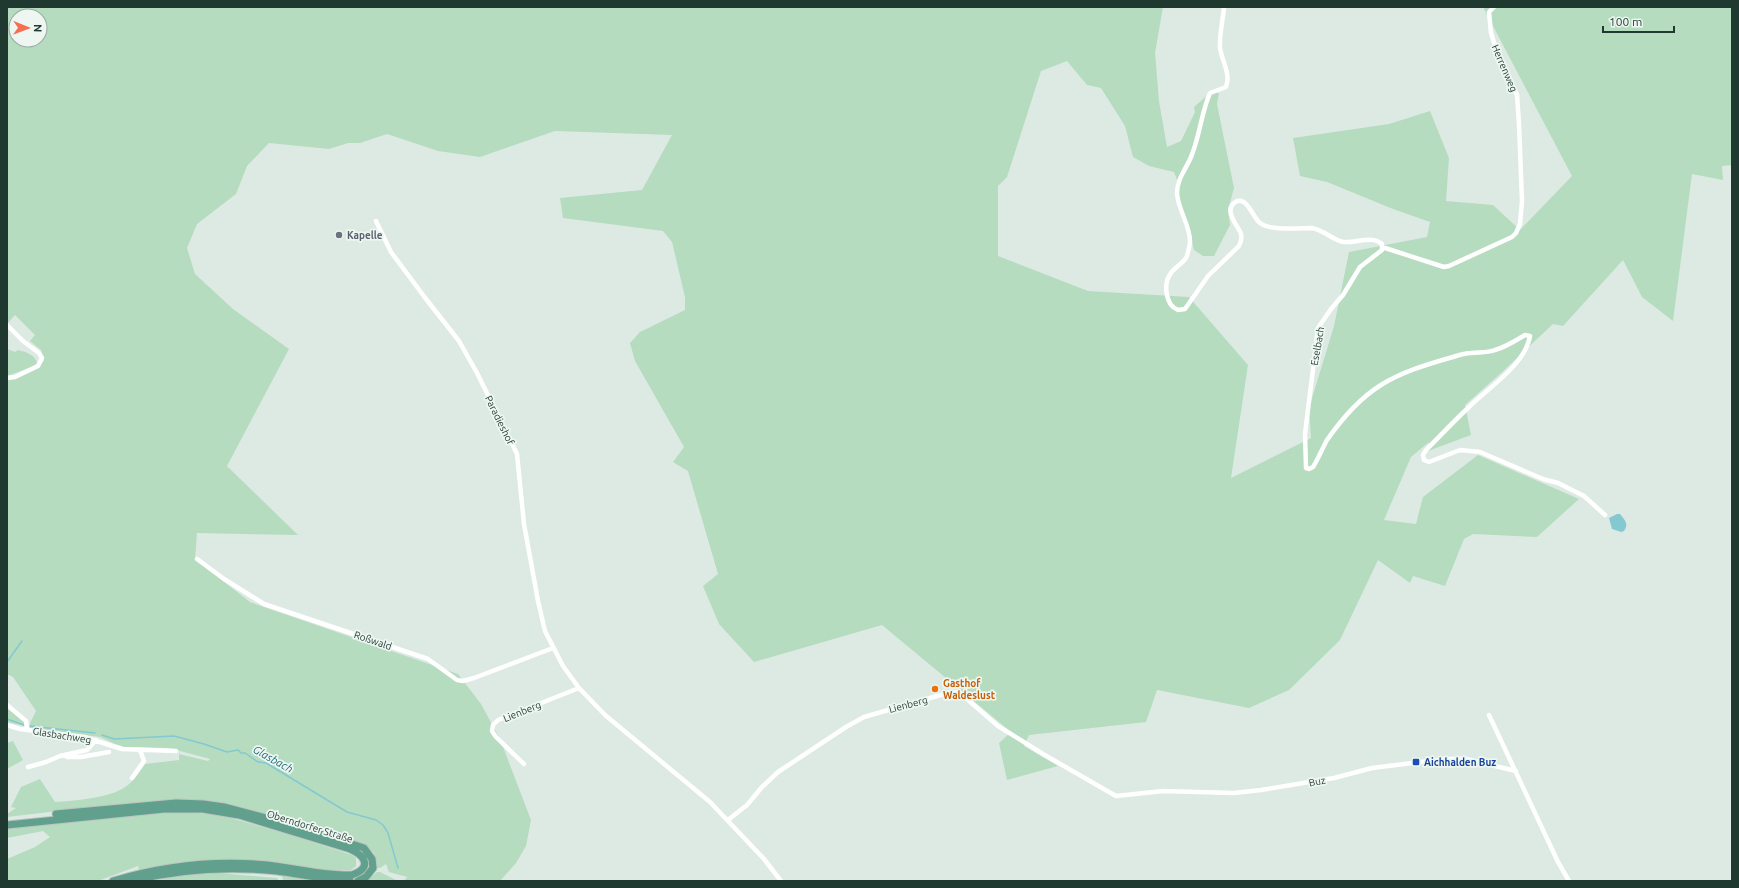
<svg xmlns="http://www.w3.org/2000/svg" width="1739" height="888" font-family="Ubuntu,sans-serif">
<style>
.green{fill:#b5dcbe;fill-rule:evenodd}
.water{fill:#84c9d1}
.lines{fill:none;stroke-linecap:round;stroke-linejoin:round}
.stream{stroke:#84c9d1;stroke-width:1.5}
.primary-casing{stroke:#bcc4c1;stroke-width:9}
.street{stroke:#fff;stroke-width:4.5}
.primary{stroke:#61a08c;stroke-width:7}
.worship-dot{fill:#6b7280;stroke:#eef6f2;stroke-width:1.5}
.food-dot{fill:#e8710a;stroke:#eef6f2;stroke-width:1.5}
.transit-dot{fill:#1a4fb4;stroke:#eef6f2;stroke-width:1.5}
.labels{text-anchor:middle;stroke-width:3.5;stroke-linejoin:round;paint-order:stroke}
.street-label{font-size:10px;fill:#1f3931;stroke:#eef6f2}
.worship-label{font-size:10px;font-weight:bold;fill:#5b616d;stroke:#eef6f2;text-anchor:start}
.food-label{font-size:10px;font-weight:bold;fill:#c56008;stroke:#eef6f2;text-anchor:start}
.transit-label{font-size:10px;font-weight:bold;fill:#164399;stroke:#eef6f2;text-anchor:start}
.water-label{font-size:11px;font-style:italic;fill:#196b75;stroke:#eef6f2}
</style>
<rect width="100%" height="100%" fill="#ddeae4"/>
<path class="green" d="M 7,7 L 1163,7 L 1155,53 L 1159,101 L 1167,147 L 1181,141 L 1195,112 L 1194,107 L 1210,93 L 1219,93 L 1217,104 L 1234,188 L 1228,210 L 1230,225 L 1214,256 L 1203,256 L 1194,250 L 1185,215 L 1179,197 L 1179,185 L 1174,172 L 1149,166 L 1133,157 L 1125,126 L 1101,88 L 1087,85 L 1067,61 L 1041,71 L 1007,177 L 998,186 L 998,256 L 1088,291 L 1189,297 L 1248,365 L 1231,478 L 1311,438 L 1309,408 L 1334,326 L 1349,252 L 1427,237 L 1430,222 L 1393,209 L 1327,182 L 1300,176 L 1293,138 L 1389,124 L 1430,111 L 1449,158 L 1446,201 L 1493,205 L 1520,230 L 1572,176 L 1484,9 L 1485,7 L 1732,7 L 1732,165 L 1722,166 L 1723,180 L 1692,174 L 1673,321 L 1642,297 L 1623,260 L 1563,326 L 1553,324 L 1501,373 L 1465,405 L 1471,435 L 1428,451 L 1429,442 L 1411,457 L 1384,520 L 1416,524 L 1423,497 L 1478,455 L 1579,499 L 1537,537 L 1473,534 L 1464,539 L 1445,586 L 1413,576 L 1410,583 L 1378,560 L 1340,640 L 1289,690 L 1249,708 L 1157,690 L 1146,722 L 1029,735 L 1024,746 L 1058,766 L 1007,780 L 999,743 L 1011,732 L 882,625 L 754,662 L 719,624 L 703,586 L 718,574 L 688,471 L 673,462 L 684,447 L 635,361 L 630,343 L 640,332 L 685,310 L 685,297 L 672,242 L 663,231 L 563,218 L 560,198 L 642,190 L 672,135 L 555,131 L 480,157 L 438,151 L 387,134 L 360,143 L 348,143 L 329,149 L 269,143 L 247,166 L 236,194 L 197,224 L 187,248 L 195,274 L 233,309 L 289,349 L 227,466 L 298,535 L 197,533 L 195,559 L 250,602 L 458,674 L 481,704 L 500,739 L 531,820 L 526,846 L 516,863 L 500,881 L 404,881 L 407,877 L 389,872 L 386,864 L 380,868 L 377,868 L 374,853 L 366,846 L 247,810 L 75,809 L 7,817 L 7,814 L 16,808 L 11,807 L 21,787 L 40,779 L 55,802 C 73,801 110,798 125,787 C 133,782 140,772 145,764 L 179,760 L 179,754 L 208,761 L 210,759 L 169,748 L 125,747 L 115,744 L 100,737 L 30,728 L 30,723 L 36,711 L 13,677 L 7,674 L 7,380 L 40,366 L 44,360 L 41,350 L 30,341 L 35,335 L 15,315 L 7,324 ZM 16,16 L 40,16 L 40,40 L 16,40 Z
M 7,349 L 15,352 L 18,350 C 25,352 35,354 37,363 L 34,366 L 7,376 Z
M 7,707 L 24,722 L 25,726 L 7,722 Z
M 13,741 L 23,760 L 7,769 L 7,743 Z
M 181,812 L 220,815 L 287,834 L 352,855 L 356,858 L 356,866 L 351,870 L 341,870 L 340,872 C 300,866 259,860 218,860 C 191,860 165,865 139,870 L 138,866 L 98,881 L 7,881 L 7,859 L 35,847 L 50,837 L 43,831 L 7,838 L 7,829 L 135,815 Z
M 377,872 L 380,872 L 398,881 L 367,881 Z
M 216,873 L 277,878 L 279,881 L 154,881 L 185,875 Z
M 282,875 L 322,881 L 283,881 Z"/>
<path class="water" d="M 1617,514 L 1620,514 C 1625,520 1629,524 1624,531 L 1621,532 L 1612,529 L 1609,518 Z"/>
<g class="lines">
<path class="stream" d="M 7,662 L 22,641
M 7,719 L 24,725
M 30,726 L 95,733
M 102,735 L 114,739 L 174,736 L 204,744 L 227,752 L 238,750 L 241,753 L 245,753 L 258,762 L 266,763 L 347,812 L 376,820 L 383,825 L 388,833 L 398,868"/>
<defs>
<path id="primary" d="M 56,814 L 176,803 L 203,804 L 224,807 L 304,828 L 364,848 L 372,859 L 373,868 L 366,877 L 358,881
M 7,825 L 164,809 L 203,809 L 239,815 L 350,849 C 366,856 372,868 352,875 C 324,876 295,868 267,865 C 215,860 163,866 113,881
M 131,881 C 179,869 228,866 277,871 C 301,874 325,880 350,881"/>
</defs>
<use href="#primary" class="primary-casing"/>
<path class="street" d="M 1224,7 C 1223,20 1219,35 1220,48 C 1222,62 1231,73 1226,87 L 1210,93 C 1201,113 1200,136 1191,157 C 1186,169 1177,179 1177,193 C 1178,211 1191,226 1190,243 C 1189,248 1188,254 1186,258 C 1182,264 1175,267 1171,273 C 1163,283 1165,305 1178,310 L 1185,309 L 1208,276 L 1239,246 C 1241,242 1242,238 1241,234 C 1238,226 1224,211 1234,203 C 1246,193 1253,218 1260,223 C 1270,231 1299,228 1312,228 C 1324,230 1334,241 1344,242 C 1356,243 1372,235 1382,244 L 1382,250 L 1360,267 L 1343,295 L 1331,309 L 1318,328 L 1305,434 L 1306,468 L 1309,469 L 1313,467 C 1318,459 1322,449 1327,440 C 1364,387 1392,374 1453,357 C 1459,355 1465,353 1471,353 C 1479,352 1487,353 1495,350 C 1506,347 1515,341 1525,335 L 1530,336 C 1525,365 1489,387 1469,407 C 1454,421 1440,436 1426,450 L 1423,455 L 1424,460 L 1429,462 L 1460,450 L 1480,452 L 1543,479 L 1558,483 L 1584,496 L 1605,515
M 376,221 L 391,252 L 426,299 L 459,341 L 477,373 L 517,454 L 524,524 L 538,601 L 545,631 L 563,666 L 579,688 L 605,715 L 710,802 L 764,859 L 781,881
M 1382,247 L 1444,267 L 1449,266 L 1512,237 L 1516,233 L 1520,224 L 1522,201 L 1519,124 L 1517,95 L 1500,61 L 1491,33 L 1489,12 L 1494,7
M 7,325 L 23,341 L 39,353 L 42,358 L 38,366 L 15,377 L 7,378
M 197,559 L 224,579 L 264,604 L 428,659 L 457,680 L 463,681 L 474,678 L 553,648
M 7,705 L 26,721 L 27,729
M 1489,715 L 1558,862 L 1569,881
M 7,725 L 20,729 L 84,737 L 122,749 L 176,751
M 65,755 L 67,757 L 81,757 L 109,752
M 524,764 L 496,737 L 492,731 L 493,725 L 498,720 L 579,688
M 28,767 L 46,762 L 60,756 L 87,750 L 96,740
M 132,778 L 144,761 L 140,750
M 728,820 L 747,805 L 762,787 L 778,772 L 846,727 L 864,717 L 951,692 L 960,693 L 998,726 L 1043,754 L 1116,796 L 1163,791 L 1234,793 L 1261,790 L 1334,778 L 1372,768 L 1445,759 L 1466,759 L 1516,771"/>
<use href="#primary" class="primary"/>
</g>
<circle class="worship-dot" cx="339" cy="235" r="4"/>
<circle class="food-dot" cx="935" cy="689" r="4"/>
<rect class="transit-dot" x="1412" y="758" width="8" height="8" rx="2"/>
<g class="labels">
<g class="street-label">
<text transform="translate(1505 68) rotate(67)" y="4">Herrenweg</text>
<text transform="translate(1317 346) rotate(-80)" y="4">Eselbach</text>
<text transform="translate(500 420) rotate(64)" y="4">Paradieshof</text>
<text transform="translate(373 640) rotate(19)" y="4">Roßwald</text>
<text transform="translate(908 704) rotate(-15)" y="4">Lienberg</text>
<text transform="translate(522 711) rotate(-22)" y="4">Lienberg</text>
<text transform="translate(62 735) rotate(9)" y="4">Glasbachweg</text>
<text transform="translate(1317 781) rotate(-11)" y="4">Buz</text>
<text transform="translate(310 826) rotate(17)" y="4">Oberndorfer Straße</text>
</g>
<g class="worship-label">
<text x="347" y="239">Kapelle</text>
</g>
<g class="food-label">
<text x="943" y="687">Gasthof<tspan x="943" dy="12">Waldeslust</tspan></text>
</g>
<g class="transit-label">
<text x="1424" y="766">Aichhalden Buz</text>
</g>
<g class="water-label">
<text transform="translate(273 759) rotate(29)" y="4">Glasbach</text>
</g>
</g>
<rect width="1739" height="888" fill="none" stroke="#1f3931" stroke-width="16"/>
<g transform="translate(28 28) rotate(91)"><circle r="19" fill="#eef6f2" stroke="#9baaa5"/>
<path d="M0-3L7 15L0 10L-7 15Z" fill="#f47051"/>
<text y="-6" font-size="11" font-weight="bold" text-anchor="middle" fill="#1f3931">N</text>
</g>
<path d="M1603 26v6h71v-6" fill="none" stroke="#1f3931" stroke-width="2"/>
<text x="1609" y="26" font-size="12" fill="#1f3931" stroke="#eef6f2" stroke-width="3" paint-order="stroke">100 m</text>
</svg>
